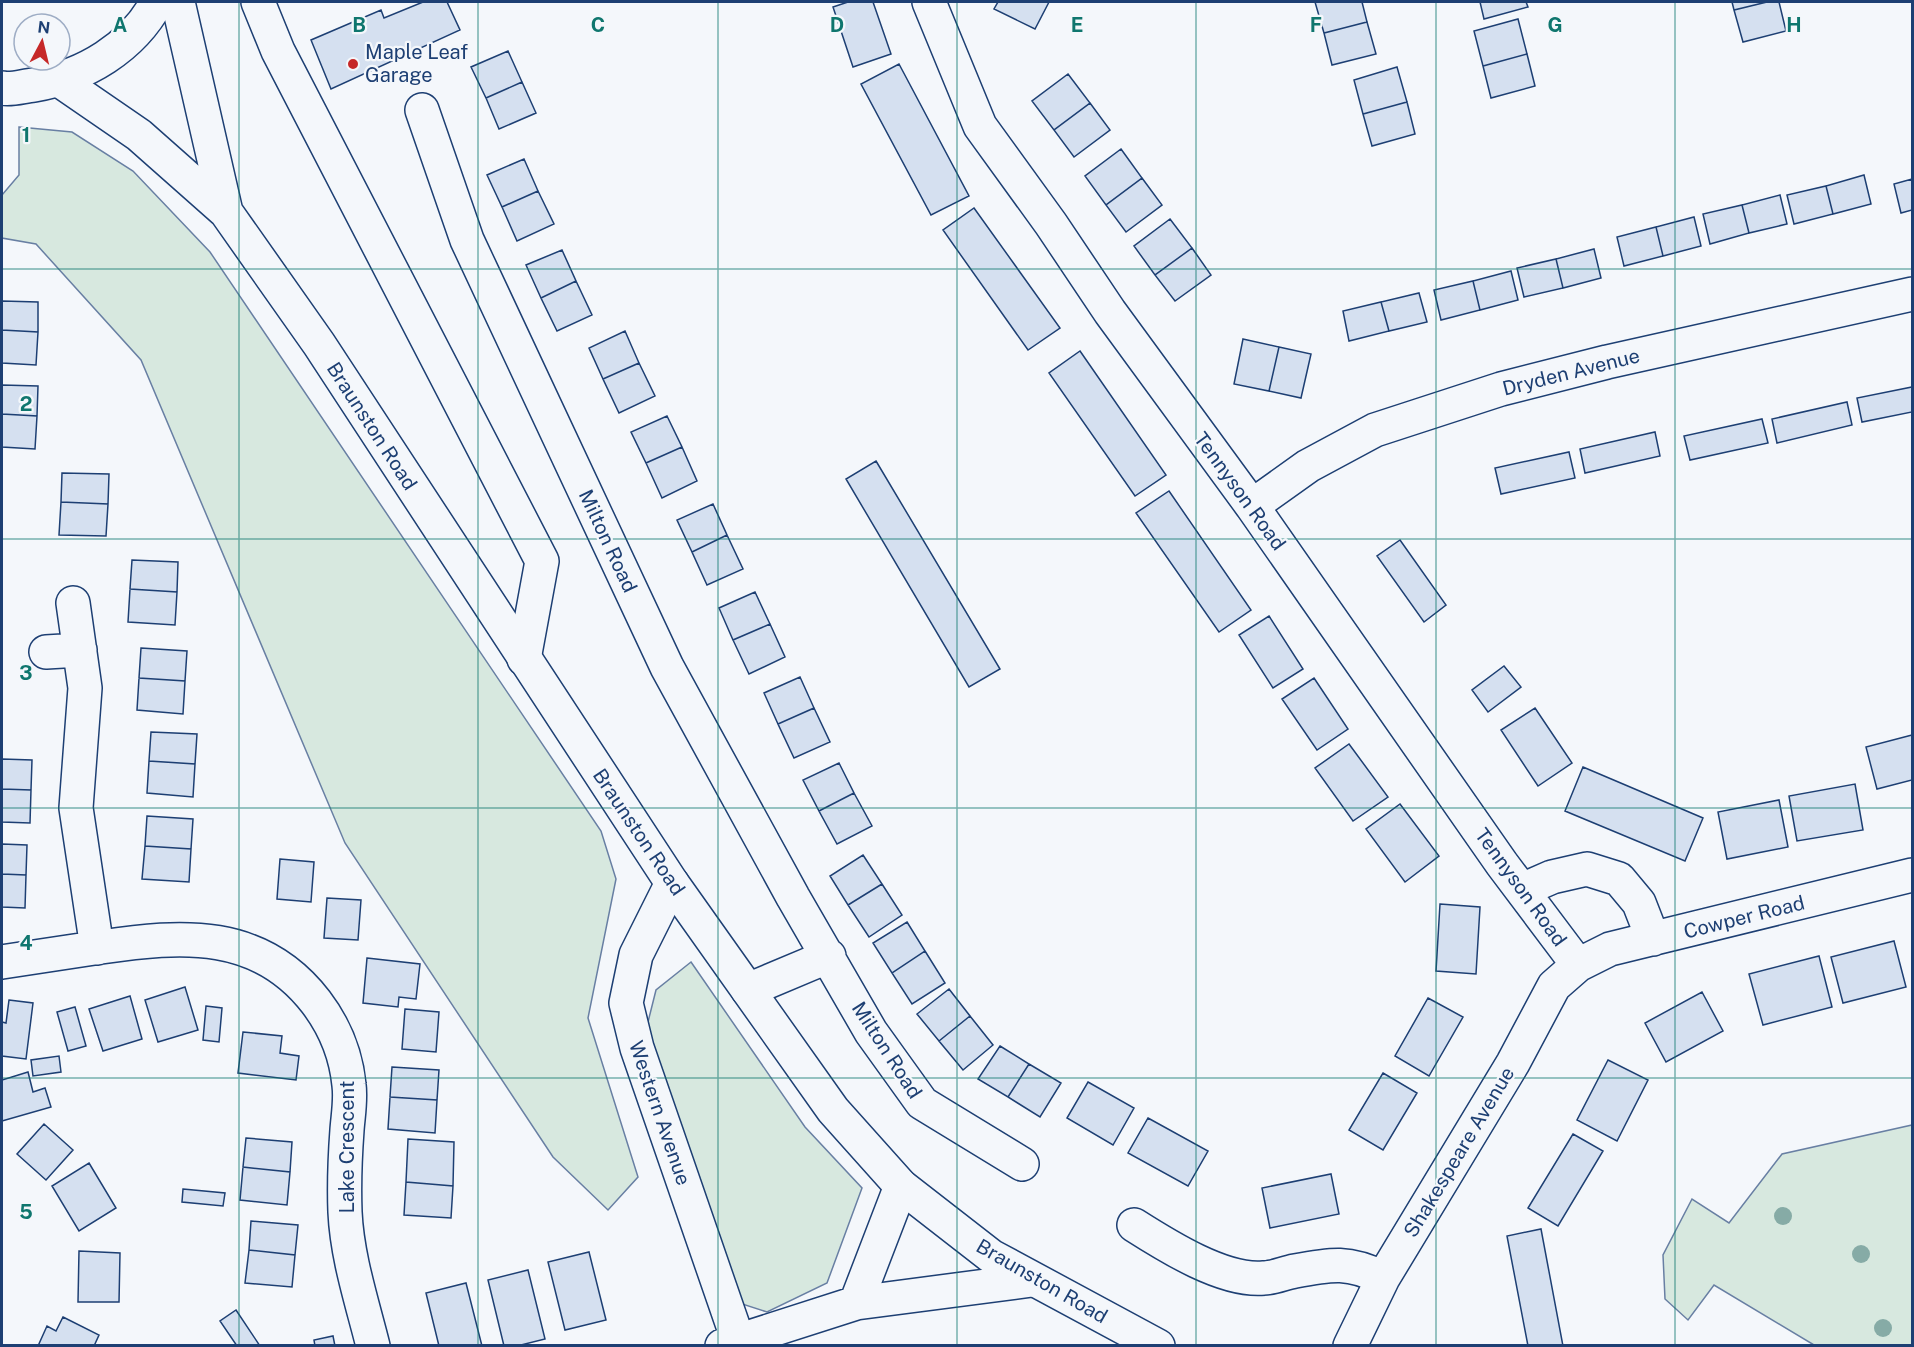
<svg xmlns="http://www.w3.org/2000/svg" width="1914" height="1347" font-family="'Public Sans',sans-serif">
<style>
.green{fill:#d7e8df;stroke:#687fa3;stroke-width:1.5}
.building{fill:#d5e0f0;stroke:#1d3f73;stroke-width:1.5}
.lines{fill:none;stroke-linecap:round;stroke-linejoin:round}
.minor-casing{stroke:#1d3f73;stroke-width:36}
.major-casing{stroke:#1d3f73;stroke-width:36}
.highway-casing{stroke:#1d3f73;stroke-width:36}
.minor{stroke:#f4f7fb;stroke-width:33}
.major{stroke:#f4f7fb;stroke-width:33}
.highway{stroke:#f4f7fb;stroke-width:33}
.tree{fill:#86aba6}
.grid{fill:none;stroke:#0f766e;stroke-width:1.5;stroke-opacity:0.55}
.poi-dot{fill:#c62828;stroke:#f4f7fb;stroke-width:2}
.labels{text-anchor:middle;stroke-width:4.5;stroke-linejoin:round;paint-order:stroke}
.poi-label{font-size:20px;fill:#1d3f73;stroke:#f4f7fb;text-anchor:start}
.street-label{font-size:20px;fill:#1d3f73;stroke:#f4f7fb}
.grid-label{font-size:20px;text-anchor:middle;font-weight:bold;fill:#0f766e;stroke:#f4f7fb;stroke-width:4.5;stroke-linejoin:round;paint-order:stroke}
</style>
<rect width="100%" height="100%" fill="#f4f7fb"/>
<path class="green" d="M 19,127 L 72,132 L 133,171 L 210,252 L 601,831 L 616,879 L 588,1018 L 638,1177 L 608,1210 L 553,1157 L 345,843 L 141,360 L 36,244 L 2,238 L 2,195 L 19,175 Z
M 691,962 L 805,1127 L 862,1188 L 827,1283 L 767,1312 L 739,1303 L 646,1030 L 656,990 Z
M 1912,1125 L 1912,1345 L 1814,1345 L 1714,1285 L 1688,1320 L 1665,1299 L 1663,1255 L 1692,1199 L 1729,1223 L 1782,1154 Z"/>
<path class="building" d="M 423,2 L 447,2 L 460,30 L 331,89 L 311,40 L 381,10 L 384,18 Z
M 848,2 L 873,2 L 891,54 L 853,67 L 833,7 Z
M 998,2 L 1049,2 L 1035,29 L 994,9 Z
M 1315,2 L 1362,2 L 1367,22 L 1324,33 Z
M 1480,2 L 1526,2 L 1528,7 L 1484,19 Z
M 1732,2 L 1767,2 L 1734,10 Z
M 1767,2 L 1779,2 L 1786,31 L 1743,42 L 1734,10 Z
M 1518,19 L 1527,54 L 1483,66 L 1474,31 Z
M 1367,22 L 1376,54 L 1332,65 L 1324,33 Z
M 508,51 L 522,82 L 486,98 L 471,67 Z
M 1527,54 L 1535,86 L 1491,98 L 1483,66 Z
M 899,64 L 969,196 L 931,215 L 861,84 Z
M 1397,67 L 1407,102 L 1363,114 L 1354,80 Z
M 1068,74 L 1090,103 L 1054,130 L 1032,101 Z
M 522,82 L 536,113 L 499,129 L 486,98 Z
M 1407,102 L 1415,134 L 1372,146 L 1363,114 Z
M 1090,103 L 1110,130 L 1074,157 L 1054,130 Z
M 1121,149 L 1142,178 L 1106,205 L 1085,176 Z
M 524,159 L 538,191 L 502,207 L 487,175 Z
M 1864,175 L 1871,204 L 1833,214 L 1826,186 Z
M 1142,178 L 1162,205 L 1126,232 L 1106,205 Z
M 1912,179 L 1912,210 L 1901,213 L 1894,184 Z
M 1826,186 L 1833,214 L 1794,224 L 1787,195 Z
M 538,191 L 554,224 L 517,241 L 502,207 Z
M 1780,195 L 1787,224 L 1749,233 L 1742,205 Z
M 1742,205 L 1749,233 L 1710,244 L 1703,214 Z
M 974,208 L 1060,328 L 1028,350 L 943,230 Z
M 1694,217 L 1701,246 L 1663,256 L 1656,227 Z
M 1170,219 L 1192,248 L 1155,275 L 1134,246 Z
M 1656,227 L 1663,256 L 1624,266 L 1617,237 Z
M 1192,248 L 1211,275 L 1175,301 L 1155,275 Z
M 1594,249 L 1601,278 L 1563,288 L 1556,259 Z
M 562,250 L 576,281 L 541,298 L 526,265 Z
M 1556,259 L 1563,288 L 1524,297 L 1517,268 Z
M 1511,271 L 1518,300 L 1480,310 L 1473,281 Z
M 576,281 L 592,315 L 557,331 L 541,298 Z
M 1473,281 L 1480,310 L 1441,320 L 1434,290 Z
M 1419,293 L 1427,322 L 1389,331 L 1381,302 Z
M 2,301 L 38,302 L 38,332 L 2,330 Z
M 1381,302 L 1389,331 L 1349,341 L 1343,311 Z
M 2,330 L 38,332 L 36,365 L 2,363 Z
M 625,331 L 639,363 L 603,379 L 589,348 Z
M 1243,339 L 1279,347 L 1269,391 L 1234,384 Z
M 1279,347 L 1311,354 L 1301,398 L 1269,391 Z
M 1080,351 L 1166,475 L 1135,496 L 1049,373 Z
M 639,363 L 655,396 L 619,413 L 603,379 Z
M 2,385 L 38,386 L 37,416 L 2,414 Z
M 1912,387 L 1912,412 L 1862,422 L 1857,398 Z
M 1847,402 L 1852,425 L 1777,443 L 1772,419 Z
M 2,414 L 37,416 L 35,449 L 2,447 Z
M 667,416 L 682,447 L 646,463 L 631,432 Z
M 1762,419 L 1768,443 L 1690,460 L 1684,436 Z
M 1655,432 L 1660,456 L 1585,473 L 1580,449 Z
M 682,447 L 697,481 L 662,498 L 646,463 Z
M 1569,452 L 1575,478 L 1501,494 L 1495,468 Z
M 876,461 L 1000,669 L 969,687 L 846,479 Z
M 62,473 L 109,474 L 108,504 L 61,502 Z
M 1169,491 L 1251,610 L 1219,632 L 1136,513 Z
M 61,502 L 108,504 L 106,536 L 59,535 Z
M 713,504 L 727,535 L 692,552 L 677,520 Z
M 727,535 L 743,569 L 707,585 L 692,552 Z
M 1400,540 L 1446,605 L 1424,622 L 1377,556 Z
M 132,560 L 178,562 L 177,592 L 130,589 Z
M 130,589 L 177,592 L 175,625 L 128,622 Z
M 755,592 L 770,624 L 733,640 L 719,608 Z
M 1269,616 L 1303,669 L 1273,688 L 1239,635 Z
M 770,624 L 785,657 L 749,674 L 733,640 Z
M 141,648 L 187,651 L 185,681 L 139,678 Z
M 1504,666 L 1521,687 L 1488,712 L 1472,690 Z
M 800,677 L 814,708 L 778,724 L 764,693 Z
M 139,678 L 185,681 L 183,714 L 137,710 Z
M 1314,678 L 1348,729 L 1317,750 L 1282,699 Z
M 814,708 L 830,742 L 794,758 L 778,724 Z
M 1535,708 L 1572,763 L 1538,786 L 1501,730 Z
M 151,732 L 197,734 L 195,764 L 149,761 Z
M 1912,735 L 1912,780 L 1877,789 L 1866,747 Z
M 1349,744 L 1388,797 L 1353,821 L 1315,768 Z
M 2,759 L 32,760 L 31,790 L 2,789 Z
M 149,761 L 195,764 L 193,797 L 147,793 Z
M 839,763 L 854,793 L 819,811 L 803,780 Z
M 1583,767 L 1703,818 L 1685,861 L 1565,811 Z
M 1855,784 L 1863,830 L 1797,841 L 1789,796 Z
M 2,789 L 31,790 L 30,823 L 2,822 Z
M 854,793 L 872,826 L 837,844 L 819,811 Z
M 1779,800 L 1788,847 L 1727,859 L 1718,812 Z
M 1400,804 L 1439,856 L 1405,882 L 1366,829 Z
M 147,816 L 193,819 L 191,849 L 145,846 Z
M 2,844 L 27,845 L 26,875 L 2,874 Z
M 145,846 L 191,849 L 189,882 L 142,879 Z
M 863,855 L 882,884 L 848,905 L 830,876 Z
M 280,859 L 314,862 L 311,902 L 277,899 Z
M 2,874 L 26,875 L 25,908 L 2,907 Z
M 882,884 L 902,915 L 869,937 L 848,905 Z
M 327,898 L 361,900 L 358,940 L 324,938 Z
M 1440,904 L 1480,907 L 1476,974 L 1436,971 Z
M 907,922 L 925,951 L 892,973 L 873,943 Z
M 1894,941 L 1906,987 L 1843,1003 L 1831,957 Z
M 925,951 L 945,983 L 912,1004 L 892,973 Z
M 1819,956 L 1832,1007 L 1763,1025 L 1749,974 Z
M 367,958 L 420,964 L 416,999 L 399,997 L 398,1007 L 363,1003 Z
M 185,987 L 198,1030 L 158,1042 L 145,1000 Z
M 949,989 L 970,1016 L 939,1041 L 917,1014 Z
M 1702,992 L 1723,1031 L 1666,1062 L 1645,1023 Z
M 130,996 L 142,1039 L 103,1051 L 89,1009 Z
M 1428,998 L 1463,1017 L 1429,1076 L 1395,1056 Z
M 9,1000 L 33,1003 L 26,1059 L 2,1056 L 2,1022 L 6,1023 Z
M 206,1006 L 222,1008 L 219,1042 L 203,1040 Z
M 75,1007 L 86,1046 L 68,1051 L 57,1012 Z
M 405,1009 L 439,1012 L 436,1052 L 402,1049 Z
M 970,1016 L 993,1045 L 963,1070 L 939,1041 Z
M 243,1032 L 282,1036 L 280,1053 L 299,1056 L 296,1080 L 238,1073 Z
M 1000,1046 L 1029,1064 L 1008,1097 L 978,1079 Z
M 59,1056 L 61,1072 L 33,1076 L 31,1060 Z
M 1608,1060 L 1648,1080 L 1617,1141 L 1577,1120 Z
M 1029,1064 L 1061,1083 L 1040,1117 L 1008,1097 Z
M 392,1067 L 439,1070 L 437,1100 L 390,1097 Z
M 28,1072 L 33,1092 L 45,1088 L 51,1107 L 2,1121 L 2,1080 Z
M 1383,1073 L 1417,1093 L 1383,1150 L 1349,1130 Z
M 1088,1082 L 1134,1108 L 1113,1145 L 1067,1118 Z
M 390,1097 L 437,1100 L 435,1133 L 388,1129 Z
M 1148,1118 L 1208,1151 L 1188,1186 L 1128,1153 Z
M 44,1124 L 73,1150 L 46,1180 L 17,1154 Z
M 1573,1134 L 1603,1151 L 1558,1226 L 1528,1208 Z
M 246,1138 L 292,1142 L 290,1172 L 243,1167 Z
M 408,1139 L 454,1142 L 453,1186 L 406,1182 Z
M 89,1163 L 116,1208 L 79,1231 L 52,1186 Z
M 243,1167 L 290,1172 L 287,1205 L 240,1200 Z
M 1331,1174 L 1339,1214 L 1270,1228 L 1262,1188 Z
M 406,1182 L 453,1186 L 451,1218 L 404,1215 Z
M 183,1189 L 225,1193 L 223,1206 L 182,1202 Z
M 251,1221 L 298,1225 L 295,1255 L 249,1250 Z
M 1541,1229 L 1563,1346 L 1528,1346 L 1507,1236 Z
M 249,1250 L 295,1255 L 292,1287 L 245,1283 Z
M 79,1251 L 120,1253 L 119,1302 L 78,1302 Z
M 589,1252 L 606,1320 L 565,1330 L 548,1262 Z
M 528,1270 L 545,1339 L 517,1346 L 504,1346 L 488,1280 Z
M 466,1283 L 482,1346 L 439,1346 L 426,1293 Z
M 236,1310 L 260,1346 L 237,1346 L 220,1321 Z
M 63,1317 L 99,1335 L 94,1346 L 38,1346 L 47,1326 L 56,1331 Z
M 333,1336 L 335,1346 L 315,1346 L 314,1340 Z"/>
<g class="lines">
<defs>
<path id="minor" d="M 258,2 L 278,51 L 542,561 L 524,659
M 929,2 L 980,126 L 1051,224 L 1110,312 L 1252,506 L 1502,864 L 1578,965
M 422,110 L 467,240 L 667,667 L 793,897 L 871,1032 L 922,1103 L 1022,1164
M 1252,506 L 1308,466 L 1375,430 L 1501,389 L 1607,362 L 1912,294
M 73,603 L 85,688 L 76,808 L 97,948
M 46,652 L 80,650
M 672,883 L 636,955 L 626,1003 L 637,1048 L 740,1346
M 1522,890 L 1552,877 L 1587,869 L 1619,879 L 1639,903 L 1653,939
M 2,962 C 35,957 68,952 101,947 C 182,935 260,929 316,1002 C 335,1027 346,1054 349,1085 C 351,1100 348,1116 347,1130 C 345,1157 344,1185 345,1212 C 347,1257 362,1302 373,1346
M 748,990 L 829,956
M 1134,1225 C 1167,1246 1224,1282 1264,1278 C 1274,1278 1284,1273 1295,1271 C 1332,1264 1349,1261 1383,1278
M 856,1303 L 1032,1280
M 722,1346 L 856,1303 L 901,1186
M 1350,1346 L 1383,1278 L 1513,1063 L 1554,986 L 1578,965 L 1610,949 L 1912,875"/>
<path id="major" d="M 178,2 L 226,212
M 59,80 L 139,135 L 226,212 L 319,344 L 672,883 L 833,1110 L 901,1186 L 991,1256 L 1158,1346"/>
<path id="highway" d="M 2,88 C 12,90 23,86 34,85 C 85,76 132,48 157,2"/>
</defs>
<use href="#minor" class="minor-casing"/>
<use href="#major" class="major-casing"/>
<use href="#highway" class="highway-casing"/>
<use href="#minor" class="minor"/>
<use href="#major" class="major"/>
<use href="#highway" class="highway"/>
</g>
<g class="tree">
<circle cx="1783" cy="1216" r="9"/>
<circle cx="1861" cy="1254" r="9"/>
<circle cx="1883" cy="1328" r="9"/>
</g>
<path class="grid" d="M 239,2 L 239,1346M 478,2 L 478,1346M 718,2 L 718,1346M 957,2 L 957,1346M 1196,2 L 1196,1346M 1436,2 L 1436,1346M 1675,2 L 1675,1346M 2,269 L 1912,269M 2,539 L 1912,539M 2,808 L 1912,808M 2,1078 L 1912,1078"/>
<circle class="poi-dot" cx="353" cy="64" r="6"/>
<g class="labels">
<g class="poi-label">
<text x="365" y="59">Maple Leaf<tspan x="365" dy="23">Garage</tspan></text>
</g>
<g class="street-label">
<text transform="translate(1571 372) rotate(-14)" y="7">Dryden Avenue</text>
<text transform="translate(372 426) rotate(57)" y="7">Braunston Road</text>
<text transform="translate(1240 491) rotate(54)" y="7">Tennyson Road</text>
<text transform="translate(608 541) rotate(65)" y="7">Milton Road</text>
<text transform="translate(639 832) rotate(56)" y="7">Braunston Road</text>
<text transform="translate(1521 887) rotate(54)" y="7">Tennyson Road</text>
<text transform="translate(1744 917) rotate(-14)" y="7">Cowper Road</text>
<text transform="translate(887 1050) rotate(57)" y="7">Milton Road</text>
<text transform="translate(660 1113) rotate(71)" y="7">Western Avenue</text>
<text transform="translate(347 1147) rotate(-90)" y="7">Lake Crescent</text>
<text transform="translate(1459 1152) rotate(-59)" y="7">Shakespeare Avenue</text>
<text transform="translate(1042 1281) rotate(30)" y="7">Braunston Road</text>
</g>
</g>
<g class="grid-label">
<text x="120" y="32">A</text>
<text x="359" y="32">B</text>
<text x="598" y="32">C</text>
<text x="837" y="32">D</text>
<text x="1077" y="32">E</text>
<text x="1316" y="32">F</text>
<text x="1555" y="32">G</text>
<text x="1794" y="32">H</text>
<text x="26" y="142">1</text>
<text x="26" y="411">2</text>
<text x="26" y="680">3</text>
<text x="26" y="950">4</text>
<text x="26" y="1219">5</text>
</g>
<rect width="1914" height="1347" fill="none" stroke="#1d3f73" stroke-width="6"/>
<g transform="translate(42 42) rotate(7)"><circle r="28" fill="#f4f7fb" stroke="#9eadc5" stroke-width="1.5"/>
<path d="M0-4.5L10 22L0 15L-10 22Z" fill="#c62828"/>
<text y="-9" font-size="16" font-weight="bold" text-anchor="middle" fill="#1d3f73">N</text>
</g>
</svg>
